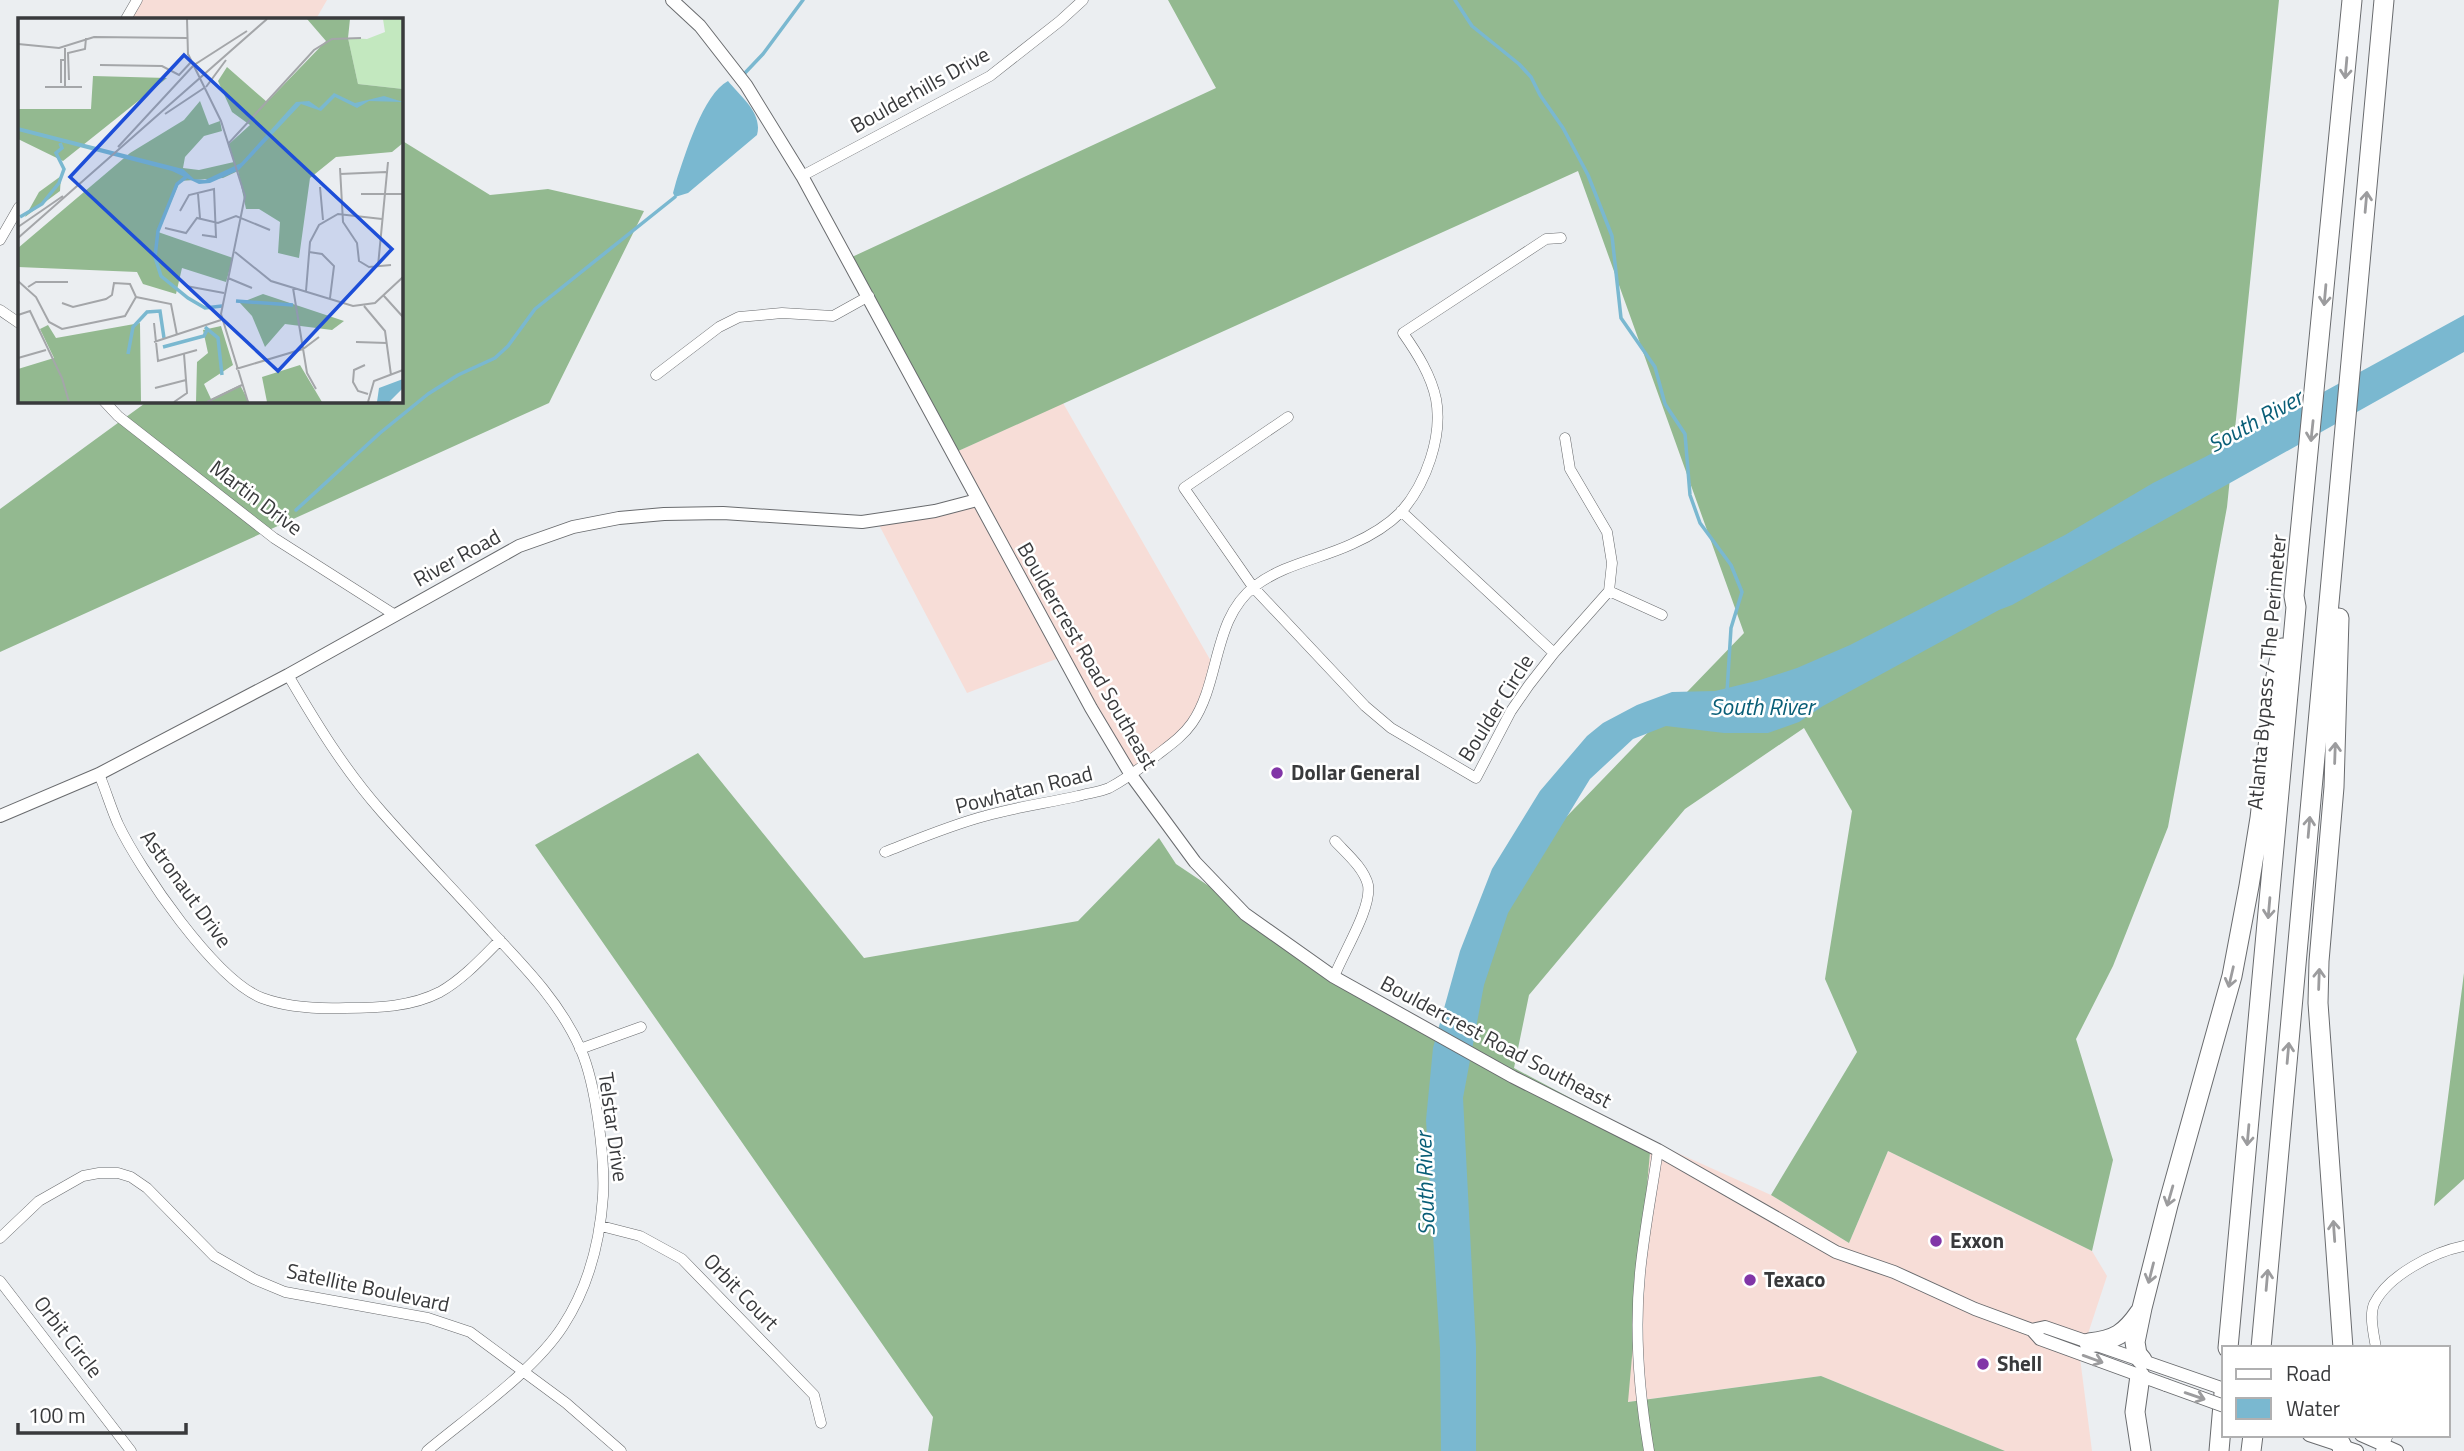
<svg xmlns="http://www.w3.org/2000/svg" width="2464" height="1451" font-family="'Titillium Web',sans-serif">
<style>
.commercial{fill:#f7ddd7}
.forest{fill:#93b990}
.water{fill:#7ab8d0}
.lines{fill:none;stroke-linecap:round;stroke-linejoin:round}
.stream{stroke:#7ab8d0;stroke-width:3.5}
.minor-casing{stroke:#696b6e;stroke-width:11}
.tertiary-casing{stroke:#696b6e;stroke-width:14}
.motorway-casing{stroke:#696b6e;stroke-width:21}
.minor{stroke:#fff;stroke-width:10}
.tertiary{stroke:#fff;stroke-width:12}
.motorway{stroke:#fff;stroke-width:19}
.tertiary-bridge-casing{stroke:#696b6e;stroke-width:14;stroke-linecap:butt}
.tertiary-bridge{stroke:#fff;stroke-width:12}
.oneway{stroke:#9c9c9e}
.poi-dot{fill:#8135a7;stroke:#fff;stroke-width:2.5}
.labels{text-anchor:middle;stroke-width:5;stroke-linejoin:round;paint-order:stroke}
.street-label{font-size:21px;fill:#393a3c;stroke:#fff}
.poi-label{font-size:21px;font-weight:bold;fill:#393a3c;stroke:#fff;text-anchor:start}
.water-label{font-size:23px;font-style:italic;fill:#095e77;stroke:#fff}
.inset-river{fill:none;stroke:#7ab8d0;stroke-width:3.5}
.inset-road{fill:none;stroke:#a4a6a9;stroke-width:2}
.view{fill:#1d4ed8;fill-opacity:0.15;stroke:#1d4ed8;stroke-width:3.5}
.inset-edge{fill:none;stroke:#393a3c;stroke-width:3.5}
</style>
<rect width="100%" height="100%" fill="#ebeef1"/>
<path class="commercial" d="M 137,0 L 327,0 L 316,19 L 133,19 L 128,16 Z
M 1063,403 L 1216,670 L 1194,725 L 1134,774 L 1064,656 L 967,693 L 878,523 L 978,495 L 956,452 Z
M 1651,1141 L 1771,1195 L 1849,1243 L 1888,1151 L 2092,1251 L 2107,1276 L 2080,1358 L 2092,1451 L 2005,1451 L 1821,1376 L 1627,1402 Z"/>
<path class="forest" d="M 1168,0 L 2279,0 L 2227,507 L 2168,827 L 2113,966 L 2076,1039 L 2113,1160 L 2092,1251 L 1888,1151 L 1849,1243 L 1771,1195 L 1857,1052 L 1825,979 L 1852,811 L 1804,728 L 1685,809 L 1529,995 L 1514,1068 L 1651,1141 L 1628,1402 L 1821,1376 L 2005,1451 L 928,1451 L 933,1417 L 535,845 L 698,753 L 864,958 L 1078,921 L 1159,838 L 1176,864 L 1436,1038 L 1487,899 L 1744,633 L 1578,171 L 956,452 L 852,257 L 1216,88 Z
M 401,140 L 490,195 L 548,189 L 644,211 L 549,403 L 0,652 L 0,509 L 148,401 L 401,401 Z
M 2464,973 L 2464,1179 L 2434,1206 Z"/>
<path class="water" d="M 728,81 C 741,97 763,113 757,135 L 688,193 L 675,197 L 673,193 L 676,182 C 685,155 703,94 728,81 Z
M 2464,315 L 2464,352 L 2012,605 L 1999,610 L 1823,706 L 1799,722 L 1768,733 L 1724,733 L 1666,726 L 1633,739 L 1590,779 L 1508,913 L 1484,985 L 1463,1098 L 1476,1347 L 1476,1451 L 1441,1451 L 1440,1349 L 1426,1120 L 1433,1048 L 1460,951 L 1492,869 L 1540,791 L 1587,736 L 1603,723 L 1637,705 L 1672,692 L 1715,691 L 1760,680 L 1797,668 L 1850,645 L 2065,535 L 2153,483 L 2205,457 Z"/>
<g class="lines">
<path class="stream" d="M 1455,0 L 1472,26 L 1519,64 L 1531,77 L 1540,95 L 1563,128 L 1588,175 L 1612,236 L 1621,318 L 1655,367 L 1665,404 L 1685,434 L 1690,495 L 1700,523 L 1731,565 L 1742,592 L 1731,628 L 1727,692
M 743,75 L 763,54 L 803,0
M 296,510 L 380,433 L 428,394 L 458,375 L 495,358 L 508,346 L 535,309 L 675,197"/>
<defs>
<path id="minor" d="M 126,19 L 137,0
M 802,176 L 990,76 L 1060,21 L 1083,0
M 0,240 L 19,207
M 0,310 L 19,323
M 656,375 L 719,327 L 739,317 L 782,313 L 833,316 L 869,296
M 104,401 L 118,416 L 274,538 L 395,615
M 1288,417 L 1184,488 L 1253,587 L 1365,706 L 1391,728 L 1476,778 L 1511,711 L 1529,685 L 1554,653 L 1609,591 L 1612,563 L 1607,532 L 1570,469 L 1565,438
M 1401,511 L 1554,653
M 1609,591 L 1662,615
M 288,675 C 316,723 344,769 381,811 C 417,852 455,891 492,932 C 526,968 561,1004 581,1050 C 596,1085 605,1157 603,1196 C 600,1242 589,1286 563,1326 C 534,1371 469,1416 427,1451
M 99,774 C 106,791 111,808 118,824 C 140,870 215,980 262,998 C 289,1008 318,1009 346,1008 C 377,1008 411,1007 440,992 C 463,979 482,958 500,940
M 885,852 C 918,839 951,825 985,816 C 1016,807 1047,803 1078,796 C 1088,793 1100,792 1109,788 C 1126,779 1142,767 1157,755 C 1170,745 1183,736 1192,723 C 1221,681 1212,619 1255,586 C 1284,564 1320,559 1352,544 C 1370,536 1387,526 1401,512 C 1426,484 1443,436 1436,399 C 1431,375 1417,353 1403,333 L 1546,239 L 1561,238
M 1334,977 C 1343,953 1372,908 1368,885 C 1364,868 1346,853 1335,841
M 580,1049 L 641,1027
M 601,1226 L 640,1236 L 682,1259 L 814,1395 L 821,1423
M 0,1238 L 39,1201 L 83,1176 L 99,1173 L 118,1173 L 131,1177 L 147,1188 L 214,1256 L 254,1279 L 285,1292 L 428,1318 L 470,1332 L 566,1403 L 621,1451
M 0,1281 L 131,1451
M 2376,1348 C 2374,1335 2369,1316 2374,1304 C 2388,1275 2434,1252 2464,1246
M 1649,1451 C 1639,1392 1634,1333 1640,1273 C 1644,1232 1652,1191 1658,1150
M 2381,1451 L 2388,1435"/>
<path id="tertiary" d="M 672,0 L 700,26 L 746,85 L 802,176 L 1091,708 L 1131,775 L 1195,862 L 1245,914 L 1334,977 L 1513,1077 L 1658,1150 L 1836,1252 L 1894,1272 L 1975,1309 L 2032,1330 L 2040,1339 L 2166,1385
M 0,816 L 99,774 L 288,675 L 519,546 L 573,527 L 619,518 L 664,514 L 723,513 L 862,522 L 935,511 L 977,500
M 2032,1330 L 2045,1327 L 2224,1389
M 2309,1435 L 2357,1451
M 2361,1435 L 2397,1451"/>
<path id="motorway" d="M 2339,618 L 2334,787 L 2319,961 L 2318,1003 L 2343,1348
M 2089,1343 C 2115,1340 2125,1334 2140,1312
M 2228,1348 L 2296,607 L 2294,596 L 2352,0
M 2261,1348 L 2384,0
M 2142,1360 L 2137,1354 L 2135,1342 L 2142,1308 L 2168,1205 L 2232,976 L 2249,886 L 2260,818 L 2276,676 L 2282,648
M 2140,1376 L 2135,1412 L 2141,1451
M 2341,1444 L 2343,1451
M 2219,1451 L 2224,1393
M 2251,1451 L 2253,1435"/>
</defs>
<use href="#minor" class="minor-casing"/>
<use href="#tertiary" class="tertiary-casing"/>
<use href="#motorway" class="motorway-casing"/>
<use href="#minor" class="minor"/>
<use href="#tertiary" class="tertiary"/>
<use href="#motorway" class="motorway"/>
<defs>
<path id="tertiary-bridge" d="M 2166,1385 L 2224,1406"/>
</defs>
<use href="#tertiary-bridge" class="tertiary-bridge-casing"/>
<use href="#tertiary-bridge" class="tertiary-bridge"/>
</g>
<defs><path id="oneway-shaft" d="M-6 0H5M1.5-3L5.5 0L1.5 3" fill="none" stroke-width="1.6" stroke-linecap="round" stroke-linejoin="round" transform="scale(1.75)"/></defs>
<g class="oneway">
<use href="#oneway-shaft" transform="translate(2346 68) rotate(95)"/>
<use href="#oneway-shaft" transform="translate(2366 202) rotate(-85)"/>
<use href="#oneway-shaft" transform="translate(2325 295) rotate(95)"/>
<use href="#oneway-shaft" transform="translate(2312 431) rotate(96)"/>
<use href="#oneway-shaft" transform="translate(2335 753) rotate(-88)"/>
<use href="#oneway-shaft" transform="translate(2309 827) rotate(-85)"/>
<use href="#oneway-shaft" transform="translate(2269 908) rotate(95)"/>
<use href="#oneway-shaft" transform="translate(2231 977) rotate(103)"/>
<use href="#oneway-shaft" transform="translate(2319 979) rotate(-88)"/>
<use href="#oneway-shaft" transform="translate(2288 1053) rotate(-85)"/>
<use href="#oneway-shaft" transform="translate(2248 1135) rotate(95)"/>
<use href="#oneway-shaft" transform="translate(2170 1196) rotate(106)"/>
<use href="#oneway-shaft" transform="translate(2334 1231) rotate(-94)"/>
<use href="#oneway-shaft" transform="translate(2151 1273) rotate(104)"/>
<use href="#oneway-shaft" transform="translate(2267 1280) rotate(-85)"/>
<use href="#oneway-shaft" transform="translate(2093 1359) rotate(20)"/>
<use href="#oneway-shaft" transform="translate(2195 1396) rotate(19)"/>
</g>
<g class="poi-dot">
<circle cx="1277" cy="773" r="7"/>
<circle cx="1936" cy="1241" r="7"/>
<circle cx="1750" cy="1280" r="7"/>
<circle cx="1983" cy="1364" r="7"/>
</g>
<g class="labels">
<g class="street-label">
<text transform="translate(920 90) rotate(-29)" y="7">Boulderhills Drive</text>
<text transform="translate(256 498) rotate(37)" y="7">Martin Drive</text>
<text transform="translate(457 558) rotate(-29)" y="7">River Road</text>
<text transform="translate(1087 656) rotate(60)" y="7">Bouldercrest Road Southeast</text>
<text transform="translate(2267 672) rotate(-85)" y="7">Atlanta Bypass / The Perimeter</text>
<text transform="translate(1496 708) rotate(-58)" y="7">Boulder Circle</text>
<text transform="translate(1024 790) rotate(-14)" y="7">Powhatan Road</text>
<text transform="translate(186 889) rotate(54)" y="7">Astronaut Drive</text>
<text transform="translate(1496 1042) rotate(28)" y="7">Bouldercrest Road Southeast</text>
<text transform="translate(613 1127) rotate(82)" y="7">Telstar Drive</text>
<text transform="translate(368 1288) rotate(12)" y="7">Satellite Boulevard</text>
<text transform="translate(741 1292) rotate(46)" y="7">Orbit Court</text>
<text transform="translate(68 1337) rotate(52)" y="7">Orbit Circle</text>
</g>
<g class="poi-label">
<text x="1291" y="780">Dollar General</text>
<text x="1950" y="1248">Exxon</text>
<text x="1764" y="1287">Texaco</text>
<text x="1997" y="1371">Shell</text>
</g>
<g class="water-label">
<text transform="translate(2255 421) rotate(-29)" y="8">South River</text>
<text x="1762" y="715">South River</text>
<text transform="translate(1425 1184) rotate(-92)" y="8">South River</text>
</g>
</g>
<g transform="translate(18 18)">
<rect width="385" height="385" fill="#ebeef1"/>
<path d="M 365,1 L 385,1 L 385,71 L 340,66 L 330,20 L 349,21 L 367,14 Z" fill="#c3e8bf"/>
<path d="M 289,1 L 332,1 L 330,20 L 340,66 L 385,71 L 385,125 L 374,134 L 318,139 L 292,160 L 281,240 L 260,235 L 262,204 L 241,191 L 228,191 L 220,153 L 205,160 L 162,163 L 140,214 L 215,240 L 208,264 L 164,250 L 158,276 L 125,266 L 119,254 L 0,249 L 0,230 L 112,135 L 166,102 L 182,83 L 191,107 L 202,103 L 204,113 L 186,118 L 167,139 L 165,150 L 181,152 L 216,144 L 210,127 L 232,107 L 214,94 L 200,63 L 209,49 L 249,84 L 308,23 ZM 75,58 L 149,60 L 45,143 L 0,121 L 0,91 L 73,91 ZM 43,158 L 42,173 L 7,199 L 21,174 ZM 245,276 L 326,303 L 314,312 L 267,306 L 247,329 L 234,298 L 222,285 ZM 122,305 L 123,384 L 0,384 L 0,351 L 36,340 L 22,311 L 30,307 L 38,320 ZM 203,308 L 215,347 L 186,366 L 193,381 L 222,367 L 231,384 L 178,384 L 179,344 L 190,335 L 185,312 ZM 282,347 L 304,384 L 249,384 L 244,359 Z" fill="#93b990"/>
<path d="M 316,75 L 337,85 L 366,78 L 385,84 L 351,83 L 339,90 L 317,79 L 303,93 L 283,86 L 221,152 L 192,165 L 181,166 L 154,153 L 0,113 L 0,109 L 165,151 L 176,161 L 187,162 L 223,145 L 278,84 L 291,83 L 301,90 ZM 385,361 L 385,370 L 371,384 L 359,384 L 361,370 Z" fill="#7ab8d0"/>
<path class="inset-river" d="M 168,159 L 159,166 L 140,213 L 137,239 L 143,258 L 170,280 L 187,290 L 204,288M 2,199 L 24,186 L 41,165 L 46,151 L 38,135 L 44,130 L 42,125M 218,283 L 275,287M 187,309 L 200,320 L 204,357M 145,329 L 186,318 L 189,312M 110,336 L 115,309 L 129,294 L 142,293 L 146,320"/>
<path class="inset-road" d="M 169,1 L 170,37M 0,26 L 41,30 L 76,19 L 169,20M 47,30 L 47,70M 170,36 L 203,103 L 227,178 L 203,296 L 230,384M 82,47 L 144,48 L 161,57 L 174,43M 176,47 L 229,13M 51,62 L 50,35 L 67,31 L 68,20M 43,65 L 43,42 L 48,42M 27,69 L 64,69M 188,69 L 208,42M 147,96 L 186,70M 210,126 L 296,32 L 314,21 L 343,20M 100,129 L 175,48M 322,150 L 325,204 L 339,225 L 341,243 L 351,249 L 373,247M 322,156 L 368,154M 302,169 L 305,202M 180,176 L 182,200M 343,176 L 385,176M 162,193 L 171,177 L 196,171 L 198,219 L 184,217M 0,209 L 45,178M 147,210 L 168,215 L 179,200 L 200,205 L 218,198 L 252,212M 0,220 L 249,1M 217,234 L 253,263 L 335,288 L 357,285 L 385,259M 291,234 L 304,236 L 316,248 L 312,280M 360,248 L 370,144M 210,260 L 234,270M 0,263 L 18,279 L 31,304 L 44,311 L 107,298 L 118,279 L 112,266 L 96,265 L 94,277 L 88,281 L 55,289 L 44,285M 168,268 L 206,275M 10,269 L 18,264 L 50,264M 275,270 L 289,355 L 298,371M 288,273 L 292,224 L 301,207 L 320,196 L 364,201M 366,278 L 385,299M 118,279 L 153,286 L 159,317M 346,288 L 367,313 L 373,357M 0,297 L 12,293 L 44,360 L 51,384M 136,305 L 140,343 L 179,332M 136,324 L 203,302M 338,324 L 369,325M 0,340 L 28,332M 347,347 L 336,352 L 335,364 L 340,373 L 350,376M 218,351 L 285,331 L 301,319M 137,370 L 168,362M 156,384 L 169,375 L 166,336M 189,384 L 224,367M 350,384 L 356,363 L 385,352"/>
<path class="view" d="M 166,37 L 374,231 L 260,353 L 52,159 Z"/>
<rect width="385" height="385" class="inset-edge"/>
</g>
<rect x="2222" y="1346" width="228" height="91" fill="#ffffff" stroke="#b0b0b1" stroke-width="2"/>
<rect x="2236" y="1369" width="35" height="10" fill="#ffffff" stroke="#b0b0b1" stroke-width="2"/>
<text x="2286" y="1381" font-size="21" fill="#393a3c">Road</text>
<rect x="2236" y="1398" width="35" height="21" fill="#7ab8d0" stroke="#b0b0b1" stroke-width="2"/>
<text x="2286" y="1416" font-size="21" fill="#393a3c">Water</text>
<path d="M18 1423v10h168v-10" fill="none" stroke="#393a3c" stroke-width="3.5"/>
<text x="28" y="1423" font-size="21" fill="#393a3c" stroke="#ffffff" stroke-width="5" paint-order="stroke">100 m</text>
</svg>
